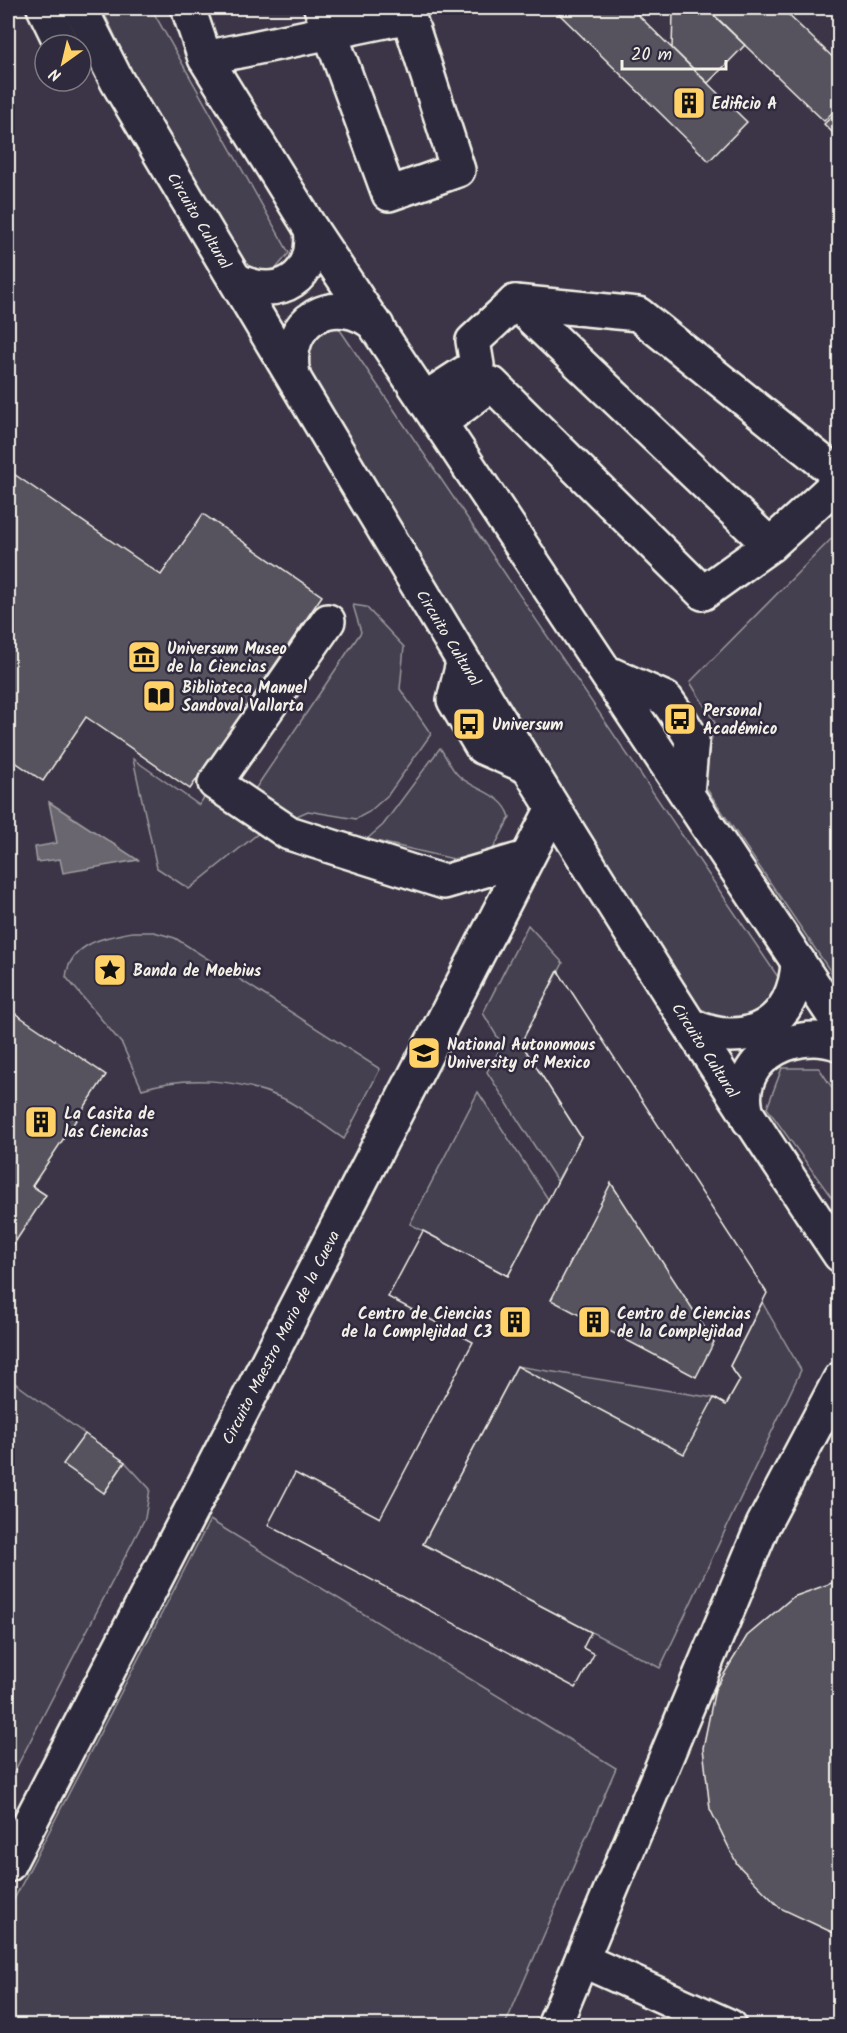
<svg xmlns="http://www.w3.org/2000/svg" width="847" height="2033" font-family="Kalam,sans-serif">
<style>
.built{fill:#3b3647;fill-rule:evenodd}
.green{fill:#454050;stroke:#9c989c;stroke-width:1.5}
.water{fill:#6a6670;stroke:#a19ea0;stroke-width:1.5}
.building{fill:#56525f;stroke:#f4f1e8;stroke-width:1.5;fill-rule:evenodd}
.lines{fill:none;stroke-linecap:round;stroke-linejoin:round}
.minor-casing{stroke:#f4f1e8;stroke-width:38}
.minor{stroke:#2f2a3d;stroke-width:33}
.labels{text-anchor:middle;stroke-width:5;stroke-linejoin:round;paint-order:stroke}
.poi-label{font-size:16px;font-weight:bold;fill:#f4f1e8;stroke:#2f2a3d;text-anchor:start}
.street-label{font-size:16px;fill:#f4f1e8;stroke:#2f2a3d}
</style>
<rect width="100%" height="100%" fill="#2f2a3d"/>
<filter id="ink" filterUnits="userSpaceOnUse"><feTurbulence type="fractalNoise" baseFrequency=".0167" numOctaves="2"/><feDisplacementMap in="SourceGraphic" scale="12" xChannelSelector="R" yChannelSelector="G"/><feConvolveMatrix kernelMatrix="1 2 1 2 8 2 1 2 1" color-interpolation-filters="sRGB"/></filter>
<g filter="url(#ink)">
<path class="built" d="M 8,8 L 839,8 L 839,2025 L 8,2025 ZM 45,45 L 81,45 L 81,81 L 45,81 Z"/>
<path class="green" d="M 102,8 L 151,8 L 289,253 L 267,279 L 240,274 L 131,70 Z
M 334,321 L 778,977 L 772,1008 L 738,1024 L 698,1008 L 297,360 L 314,330 Z
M 839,531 L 839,984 L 702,782 L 715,723 L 690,682 Z
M 353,605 L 366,607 L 404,647 L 400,689 L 431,734 L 388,795 L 369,812 L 356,819 L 308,811 L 290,819 L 251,795 L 361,632 Z
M 440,748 C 446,756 451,769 459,776 C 475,791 503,793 510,817 L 491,853 L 471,863 L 367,839 L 383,825 Z
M 133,759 L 199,805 L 205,796 L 260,832 L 189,889 L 157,868 Z
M 528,925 L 563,963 L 521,1043 L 581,1137 L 557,1181 L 487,1072 L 502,1045 L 483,1013 Z
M 133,932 L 154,932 L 175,938 L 380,1069 L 344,1139 C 324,1126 303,1108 282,1098 C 238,1079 187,1075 142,1089 L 122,1044 L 66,977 C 70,943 105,937 133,932 Z
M 782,1068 L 819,1068 L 839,1098 L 839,1208 L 767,1108 Z
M 478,1092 L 548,1199 L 508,1276 L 410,1224 Z
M 762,1302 L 801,1370 L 660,1668 L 423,1544 L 517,1366 L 714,1398 L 726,1405 L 740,1380 L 730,1366 Z
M 8,1378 L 85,1434 L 104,1493 L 125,1462 L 150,1489 L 145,1518 L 8,1784 Z
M 210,1520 L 616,1768 L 505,2025 L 8,2025 L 8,1911 Z"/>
<path class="water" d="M 49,802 L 138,860 L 63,873 L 60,859 L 37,862 L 35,847 L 57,843 Z"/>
<path class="building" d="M 553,8 L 631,8 L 747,122 L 709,161 Z
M 706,8 L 781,8 L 840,64 L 840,105 L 824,121 Z
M 709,10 L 745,45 L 708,83 L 672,48 L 673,12 Z
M 840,109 L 840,140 L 824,124 Z
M 8,470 L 161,575 L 203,514 L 322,596 L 190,789 L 86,717 L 43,781 L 8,757 Z
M 558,971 L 767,1293 L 730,1366 L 740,1380 L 726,1405 L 714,1398 L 684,1454 L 517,1366 L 423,1544 L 591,1632 L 583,1648 L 594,1654 L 576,1688 L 268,1525 L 295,1473 L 380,1518 L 473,1342 L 388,1297 L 423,1231 L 508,1276 L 581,1137 L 521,1043 ZM 611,1183 L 714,1342 L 696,1377 L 551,1300 Z
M 558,971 L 767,1293 L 730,1366 L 740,1380 L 726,1405 L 714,1398 L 684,1454 L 517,1366 L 423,1544 L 591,1632 L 583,1648 L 594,1654 L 576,1688 L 268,1525 L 295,1473 L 380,1518 L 473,1342 L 388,1297 L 423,1231 L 508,1276 L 581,1137 L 521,1043 Z
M 10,1010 L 106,1075 L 32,1186 L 46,1195 L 8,1253 L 8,1013 Z
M 85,1434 L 125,1462 L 104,1493 L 63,1464 Z
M 840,1580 L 840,1936 L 780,1908 L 737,1864 L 710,1809 L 703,1748 L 715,1689 L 747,1636 L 793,1597 Z"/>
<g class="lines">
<defs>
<g id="minor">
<path d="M 44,8 L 62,45"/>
<path id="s1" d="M 80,8 L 117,81 C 352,476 584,873 840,1255"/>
<path d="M 188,8 L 205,58 L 311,229 L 840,1025"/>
<path d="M 321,8 L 389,194 L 458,170 L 406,8"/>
<path d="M 205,58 L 409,16"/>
<path d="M 236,280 C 279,302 318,277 311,229"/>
<path d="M 515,302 L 770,545"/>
<path d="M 293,375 C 282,320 335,290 377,326"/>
<path d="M 426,398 L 477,365 L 473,341 L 515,302 L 638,314 L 840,476"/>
<path d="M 441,422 L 492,384 L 703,593 L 770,545 L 840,481"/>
<path d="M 328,621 L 215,783 L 289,833 L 444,882 L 526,858"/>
<path d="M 463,663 L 454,700 L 482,747 L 528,767"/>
<path d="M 608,673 L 666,699 L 680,719 L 692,739 L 687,793"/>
<path d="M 692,1026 C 747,1051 796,1023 798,961"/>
<path d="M 749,1120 C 727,1064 790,1025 840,1044"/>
<path id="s2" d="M 8,1865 L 553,808"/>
<path d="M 582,1960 L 729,2026"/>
<path d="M 554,2026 L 763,1525 L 840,1379"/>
</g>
</defs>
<use href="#minor" class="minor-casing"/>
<use href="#minor" class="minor"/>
</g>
</g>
<defs>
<symbol id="building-square" viewBox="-11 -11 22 22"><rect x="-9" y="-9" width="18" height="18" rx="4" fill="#ffd166" stroke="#2f2a3d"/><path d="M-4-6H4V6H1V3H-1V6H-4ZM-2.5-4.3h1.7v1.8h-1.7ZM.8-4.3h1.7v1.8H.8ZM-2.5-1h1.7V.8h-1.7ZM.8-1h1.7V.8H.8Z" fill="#111"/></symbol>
<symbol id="museum-square" viewBox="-11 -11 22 22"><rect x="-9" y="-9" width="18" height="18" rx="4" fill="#ffd166" stroke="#2f2a3d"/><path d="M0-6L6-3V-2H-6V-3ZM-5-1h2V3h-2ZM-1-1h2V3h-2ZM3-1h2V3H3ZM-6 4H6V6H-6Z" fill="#111"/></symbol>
<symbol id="library-square" viewBox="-11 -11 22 22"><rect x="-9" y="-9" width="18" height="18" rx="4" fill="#ffd166" stroke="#2f2a3d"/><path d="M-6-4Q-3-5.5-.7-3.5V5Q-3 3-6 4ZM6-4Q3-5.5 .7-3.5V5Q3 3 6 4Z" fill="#111"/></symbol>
<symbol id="bus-square" viewBox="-11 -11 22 22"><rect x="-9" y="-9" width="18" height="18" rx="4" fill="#ffd166" stroke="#2f2a3d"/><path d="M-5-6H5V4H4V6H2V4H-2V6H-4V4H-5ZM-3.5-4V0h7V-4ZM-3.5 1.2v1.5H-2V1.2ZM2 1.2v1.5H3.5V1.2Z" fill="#111"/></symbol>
<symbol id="sight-square" viewBox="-11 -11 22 22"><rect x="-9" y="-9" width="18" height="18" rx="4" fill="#ffd166" stroke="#2f2a3d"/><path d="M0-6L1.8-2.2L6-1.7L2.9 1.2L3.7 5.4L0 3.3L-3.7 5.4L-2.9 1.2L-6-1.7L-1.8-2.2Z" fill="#111"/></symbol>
<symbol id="university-square" viewBox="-11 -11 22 22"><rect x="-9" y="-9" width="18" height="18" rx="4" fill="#ffd166" stroke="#2f2a3d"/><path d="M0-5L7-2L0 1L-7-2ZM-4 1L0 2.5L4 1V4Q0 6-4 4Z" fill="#111"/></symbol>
</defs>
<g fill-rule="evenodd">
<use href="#building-square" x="670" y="84" width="38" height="38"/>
<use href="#museum-square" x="125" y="638" width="38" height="38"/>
<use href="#library-square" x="140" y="677" width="38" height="38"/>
<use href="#bus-square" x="661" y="700" width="38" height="38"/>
<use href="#bus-square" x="450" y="705" width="38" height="38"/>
<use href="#sight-square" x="91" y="951" width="38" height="38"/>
<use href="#university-square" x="405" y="1034" width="38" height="38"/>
<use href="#building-square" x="22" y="1103" width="38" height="38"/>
<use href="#building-square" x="496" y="1303" width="38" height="38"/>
<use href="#building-square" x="575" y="1303" width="38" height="38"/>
</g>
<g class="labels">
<g class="poi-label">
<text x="712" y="109">Edificio A</text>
<text x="167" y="654">Universum Museo<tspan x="167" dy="18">de la Ciencias</tspan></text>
<text x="182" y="693">Biblioteca Manuel<tspan x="182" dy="18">Sandoval Vallarta</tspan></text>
<text x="703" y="716">Personal<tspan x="703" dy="18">Académico</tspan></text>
<text x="492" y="730">Universum</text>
<text x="133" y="976">Banda de Moebius</text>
<text x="447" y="1050">National Autonomous<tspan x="447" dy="18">University of Mexico</tspan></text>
<text x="64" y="1119">La Casita de<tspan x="64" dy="18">las Ciencias</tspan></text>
<text x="492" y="1319" text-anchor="end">Centro de Ciencias<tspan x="492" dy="18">de la Complejidad C3</tspan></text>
<text x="617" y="1319">Centro de Ciencias<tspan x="617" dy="18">de la Complejidad</tspan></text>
</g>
<g class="street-label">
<text dy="6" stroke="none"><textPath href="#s1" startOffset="244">Circuito Cultural</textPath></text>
<text dy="6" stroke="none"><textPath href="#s1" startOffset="730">Circuito Cultural</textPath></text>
<text dy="6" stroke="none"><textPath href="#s1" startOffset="1216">Circuito Cultural</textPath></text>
<text dy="6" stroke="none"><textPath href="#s2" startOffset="594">Circuito Maestro Mario de la Cueva</textPath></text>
</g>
</g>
<rect width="847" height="2033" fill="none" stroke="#2f2a3d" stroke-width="30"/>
<rect x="15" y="15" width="817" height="2003" fill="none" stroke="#f4f1e8" stroke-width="2" filter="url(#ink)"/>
<g transform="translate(63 63) rotate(214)"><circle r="28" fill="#2f2a3d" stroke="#7e7a81" stroke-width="1.5"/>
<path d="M0-4.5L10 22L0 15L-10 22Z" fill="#ffd166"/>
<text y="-9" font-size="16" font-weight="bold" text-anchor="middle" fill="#f4f1e8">N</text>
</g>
<path d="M622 60v9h104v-9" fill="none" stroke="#f4f1e8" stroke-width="3"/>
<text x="631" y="60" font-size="18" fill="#f4f1e8" stroke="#2f2a3d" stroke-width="4.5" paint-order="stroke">20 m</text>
</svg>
